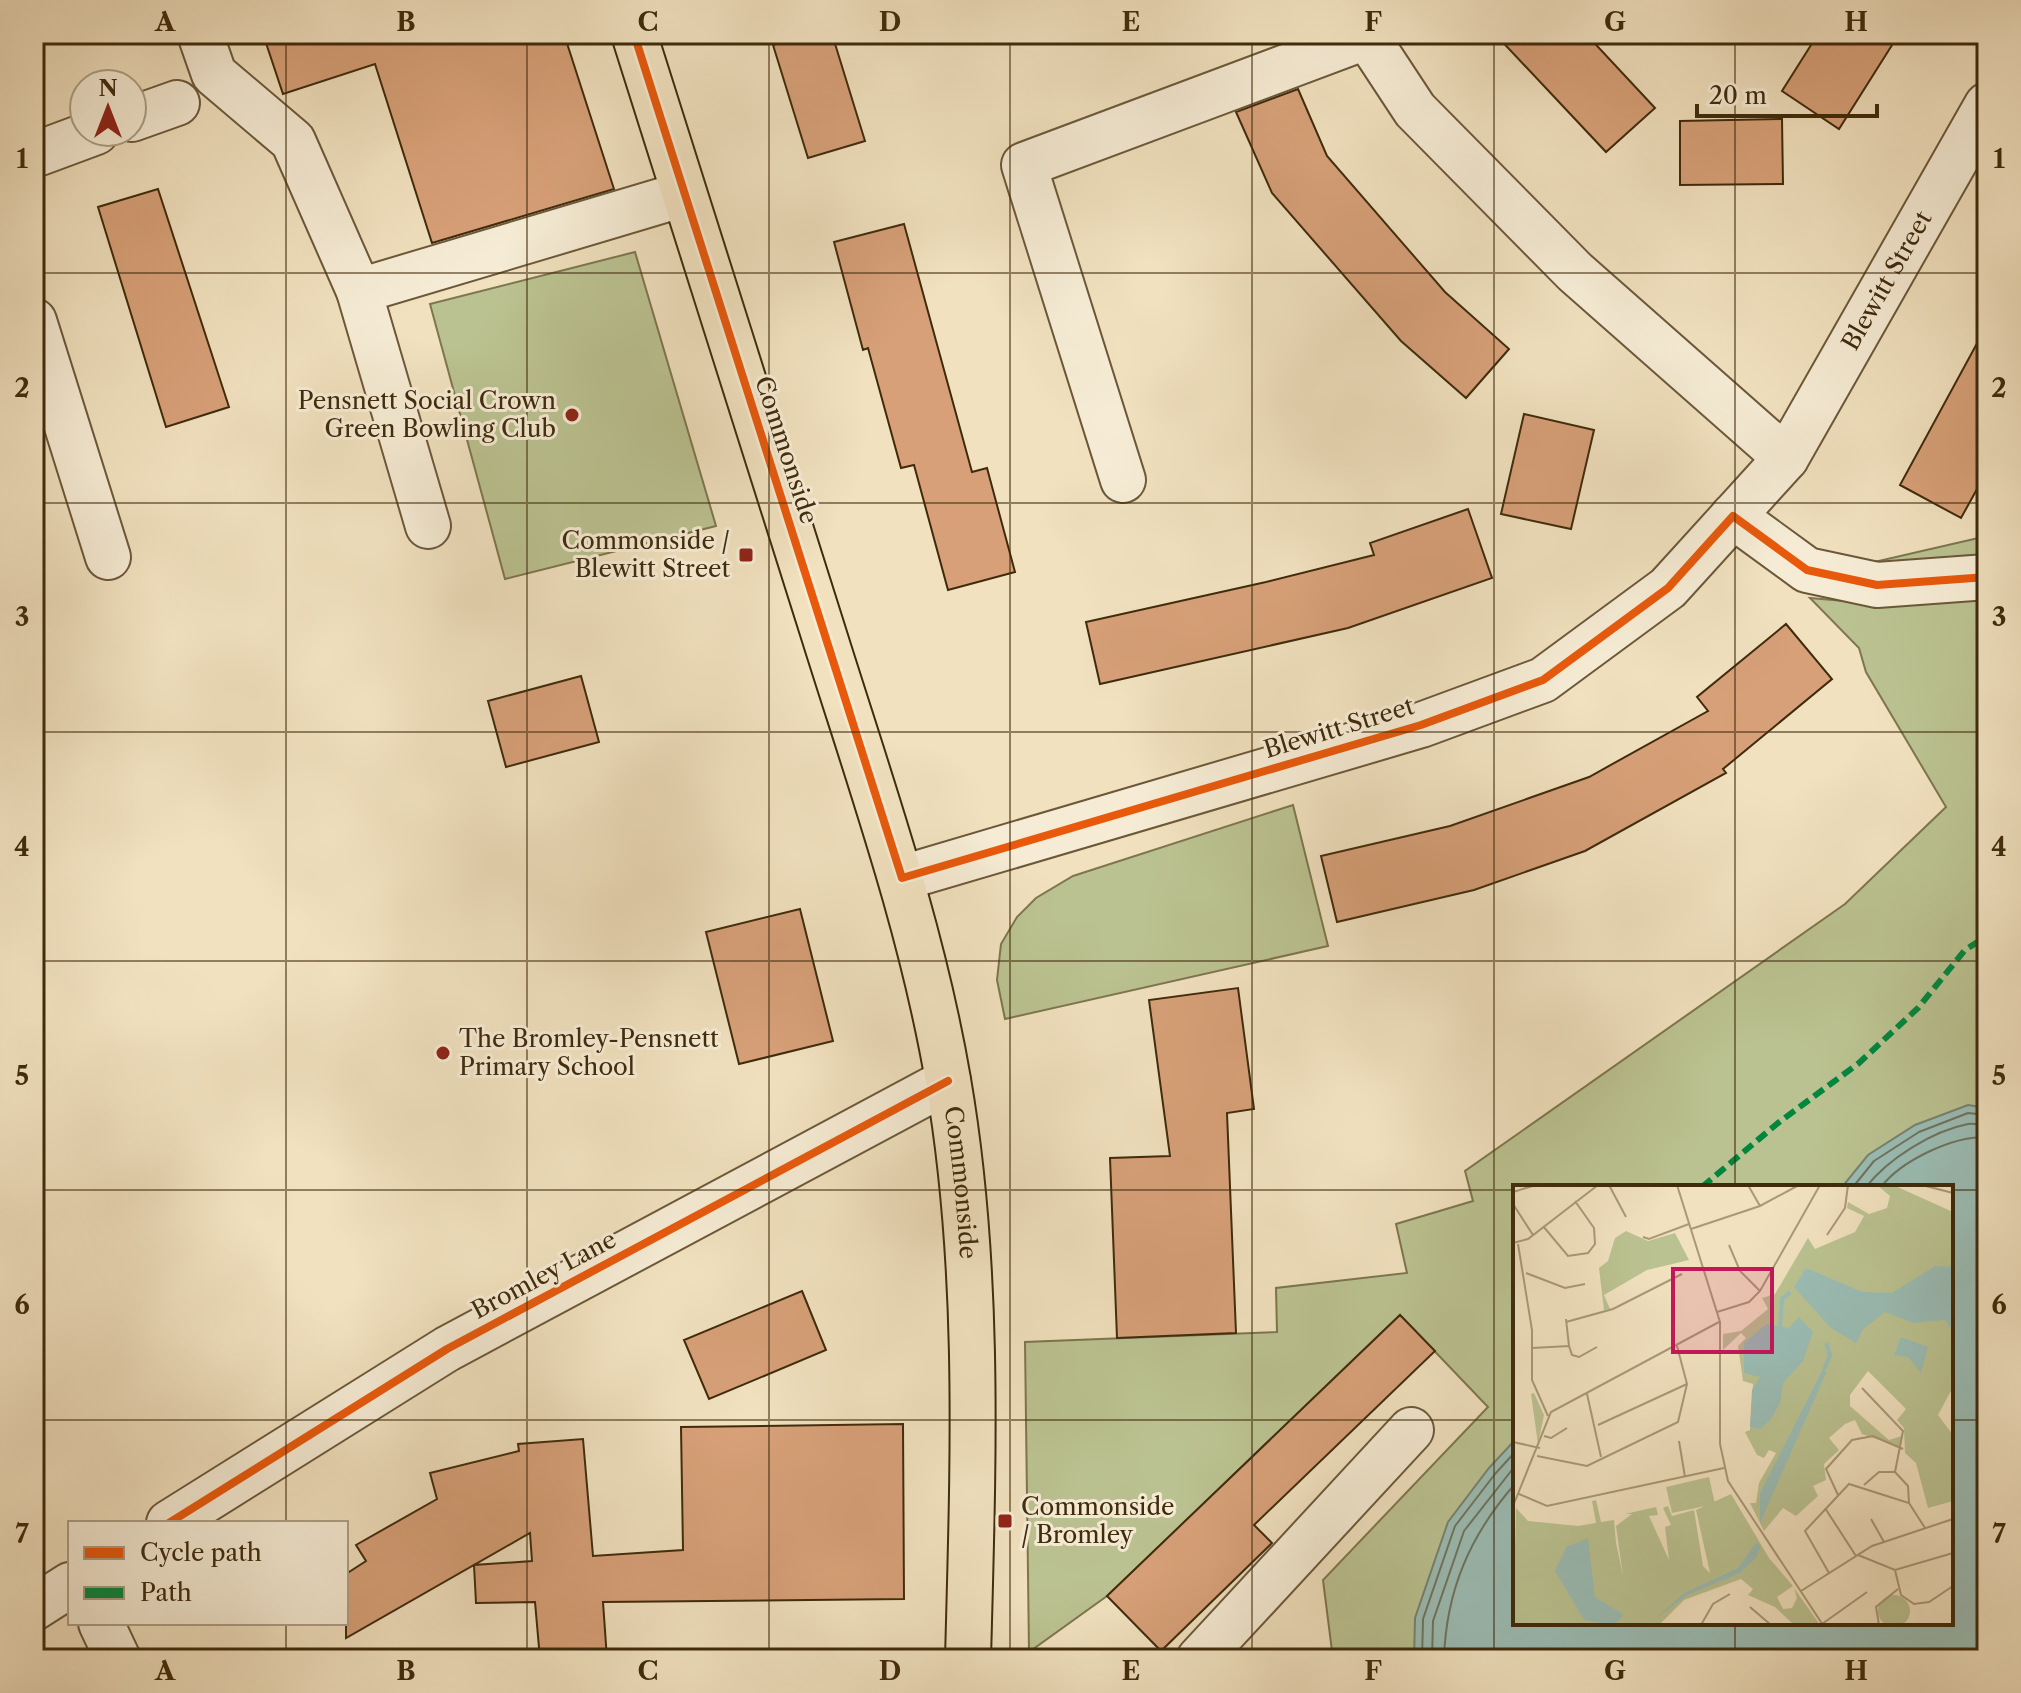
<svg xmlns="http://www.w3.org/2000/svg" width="2021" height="1693" font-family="'Libre Caslon Text',serif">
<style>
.green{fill:#bbc291;stroke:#7d764e;stroke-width:2;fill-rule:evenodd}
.water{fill:#9bbdb5;stroke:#768371;stroke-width:2}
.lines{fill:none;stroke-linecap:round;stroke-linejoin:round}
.shore{stroke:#6d7460;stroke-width:2}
.building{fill:#d7a078;stroke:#3f2b0c;stroke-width:2}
.minor-casing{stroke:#6c5839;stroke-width:48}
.major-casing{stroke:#3f2b0c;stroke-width:48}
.minor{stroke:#f6ecd5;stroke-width:44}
.major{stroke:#f1e1bf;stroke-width:44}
.quiet{stroke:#00873e;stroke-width:6;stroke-dasharray:12 6;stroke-linecap:butt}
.cycleway-casing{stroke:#f6ecd5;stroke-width:13}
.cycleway{stroke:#e8590c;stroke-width:8}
.grid{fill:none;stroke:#3f2b0c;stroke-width:2;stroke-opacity:0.55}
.poi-dot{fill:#8f2418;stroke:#f6ecd5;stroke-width:3}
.labels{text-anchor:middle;stroke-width:6;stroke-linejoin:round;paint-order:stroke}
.street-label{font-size:24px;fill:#3f2b0c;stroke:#f6ecd5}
.poi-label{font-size:24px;fill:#3f2b0c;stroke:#f6ecd5;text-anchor:end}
.inset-river{fill:none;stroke:#9bbdb5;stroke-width:4}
.inset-road{fill:none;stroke:#aa9877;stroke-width:2}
.view{fill:#c2185b;fill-opacity:0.15;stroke:#c2185b;stroke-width:4}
.inset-edge{fill:none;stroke:#3f2b0c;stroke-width:4}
.neatline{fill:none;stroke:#3f2b0c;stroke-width:3}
.grid-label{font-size:26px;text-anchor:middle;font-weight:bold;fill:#3f2b0c}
</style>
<rect width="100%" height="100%" fill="#f1e1bf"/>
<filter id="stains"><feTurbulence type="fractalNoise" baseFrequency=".0025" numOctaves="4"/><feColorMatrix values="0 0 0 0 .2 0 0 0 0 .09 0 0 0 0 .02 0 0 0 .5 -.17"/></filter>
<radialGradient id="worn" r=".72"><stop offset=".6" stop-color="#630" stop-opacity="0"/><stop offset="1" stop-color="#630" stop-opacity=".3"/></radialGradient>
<path class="green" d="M 635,252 L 716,526 L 505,579 L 430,304 Z
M 1987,536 L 1987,1659 L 1333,1659 L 1323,1580 L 1488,1407 L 1400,1315 L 1107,1596 L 1029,1652 L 1025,1342 L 1277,1332 L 1276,1288 L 1407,1273 L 1396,1224 L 1473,1201 L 1465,1171 L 1845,904 L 1946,807 L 1866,672 L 1859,648 L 1810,598 L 1866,603 L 1874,562 ZM 1515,1187 L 1951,1187 L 1951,1623 L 1515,1623 Z
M 1293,805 L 1328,946 L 1005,1019 L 997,980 L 1001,944 L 1017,917 L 1036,898 L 1073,876 Z"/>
<path class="water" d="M 1968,1105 L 1987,1108 L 1987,1659 L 1414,1659 L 1415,1618 L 1448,1522 L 1489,1468 L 1515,1440 L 1515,1623 L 1951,1623 L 1951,1187 L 1842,1187 L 1868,1155 L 1915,1125 Z"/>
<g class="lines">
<path class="shore" d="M 1853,1187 L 1874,1161 L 1919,1132 L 1968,1113 L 1987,1115
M 1866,1187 C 1888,1159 1932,1131 1968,1124 C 1974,1123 1981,1125 1987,1125
M 1881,1187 C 1902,1160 1953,1136 1987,1137
M 1422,1659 L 1423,1619 L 1455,1526 L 1495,1474 L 1515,1452
M 1432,1659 L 1433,1621 L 1464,1531 L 1515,1466
M 1444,1659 C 1446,1591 1470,1535 1515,1484"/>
</g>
<path class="building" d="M 263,34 L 564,34 L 614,189 L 432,243 L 375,64 L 283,94 Z
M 811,34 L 832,34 L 865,141 L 808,158 L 773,45 Z
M 1495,34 L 1586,34 L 1655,108 L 1606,152 Z
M 1818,34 L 1899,34 L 1839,129 L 1782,91 Z
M 1298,89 L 1327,156 L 1445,292 L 1509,349 L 1466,398 L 1401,341 L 1272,193 L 1236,112 Z
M 1782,119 L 1783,184 L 1680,185 L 1680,121 Z
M 158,189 L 229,407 L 166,427 L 98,207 Z
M 904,224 L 972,472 L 987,468 L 1015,572 L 948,590 L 914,465 L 901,468 L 868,348 L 863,350 L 834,242 Z
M 1987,325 L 1987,471 L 1961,518 L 1900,485 Z
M 1524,414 L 1594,430 L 1571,529 L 1501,514 Z
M 1468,509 L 1492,578 L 1348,628 L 1100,684 L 1086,622 L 1266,582 L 1374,555 L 1370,543 Z
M 1786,624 L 1832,679 L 1723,769 L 1726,773 L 1585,851 L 1474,890 L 1337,922 L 1321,856 L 1450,826 L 1589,777 L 1708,711 L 1697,697 Z
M 581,676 L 599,742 L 506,767 L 488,701 Z
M 800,909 L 833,1041 L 739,1064 L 706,932 Z
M 1238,988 L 1254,1109 L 1227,1113 L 1236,1333 L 1117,1338 L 1110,1158 L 1170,1156 L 1149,1000 Z
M 802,1291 L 826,1350 L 709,1399 L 684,1340 Z
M 1400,1315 L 1435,1351 L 1254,1525 L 1272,1543 L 1161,1651 L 1107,1596 Z
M 903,1424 L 904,1599 L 603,1602 L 607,1659 L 540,1659 L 535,1602 L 476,1603 L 474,1565 L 532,1561 L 530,1533 L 346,1638 L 346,1574 L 366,1561 L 356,1545 L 437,1499 L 430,1473 L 519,1451 L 518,1444 L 583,1439 L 593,1556 L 683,1550 L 681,1427 Z"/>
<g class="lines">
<defs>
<g id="minor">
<path d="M 200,34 L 214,74 L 293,141 L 359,291"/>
<path d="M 1365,34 L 1415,110 L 1575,272 L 1786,458"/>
<path d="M 132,119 L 177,103"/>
<path d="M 34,155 L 96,132"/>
<path d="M 34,321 L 108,557"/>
<path d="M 1123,480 L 1024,165 L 1366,37"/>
<path d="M 1733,516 L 1807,570 L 1877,585 L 1987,577"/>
<path d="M 428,526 L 359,291 L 684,194"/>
<path id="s1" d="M 902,878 L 1421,725 L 1543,680 L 1668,588 L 1786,458 L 1987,105"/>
<path d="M 169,1523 L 447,1349 L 948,1081"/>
<path d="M 34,1608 L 70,1585"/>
<path d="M 101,1623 L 118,1659"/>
<path d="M 1199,1659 L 1411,1430"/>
</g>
<g id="major">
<path id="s2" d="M 634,34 C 697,234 761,435 824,635 C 870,782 922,928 948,1080 C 981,1271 973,1466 968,1659"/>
</g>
</defs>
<use href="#minor" class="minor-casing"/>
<use href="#major" class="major-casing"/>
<use href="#minor" class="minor"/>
<use href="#major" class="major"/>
<path class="quiet" d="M 1702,1187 L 1778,1123 L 1859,1063 L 1918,1008 L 1965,950 L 1987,936"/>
<defs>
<path id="cycleway" d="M 634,34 L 902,878 L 1421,725 L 1543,680 L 1668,588 L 1733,516 L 1807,570 L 1877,585 L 1987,577
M 169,1523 L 447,1349 L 948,1081"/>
</defs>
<use href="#cycleway" class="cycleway-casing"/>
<use href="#cycleway" class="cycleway"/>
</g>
<path class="grid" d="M 286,34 L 286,1523M 527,34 L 527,1659M 769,34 L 769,1659M 1010,34 L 1010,1659M 1252,34 L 1252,1659M 1494,34 L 1494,1659M 1735,34 L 1735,1187M 34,273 L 1987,273M 34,503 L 1987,503M 34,732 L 1987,732M 34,961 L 1987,961M 34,1190 L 1515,1190M 1951,1190 L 1987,1190M 34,1420 L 1515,1420M 1951,1420 L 1987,1420M 286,1623 L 286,1659M 1735,1623 L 1735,1659"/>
<g class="poi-dot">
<circle cx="572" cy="415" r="8"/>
<rect x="738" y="547" width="16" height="16" rx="4"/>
<circle cx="443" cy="1053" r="8"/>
<rect x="997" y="1513" width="16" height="16" rx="4"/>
</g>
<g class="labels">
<g class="street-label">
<text dy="8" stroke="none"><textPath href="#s1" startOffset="1206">Blewitt Street</textPath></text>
<text transform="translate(786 450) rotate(72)" y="8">Commonside</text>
<text transform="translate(1339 728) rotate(-17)" y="8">Blewitt Street</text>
<text dy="8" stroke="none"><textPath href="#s2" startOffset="1196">Commonside</textPath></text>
<text transform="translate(544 1275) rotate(-28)" y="8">Bromley Lane</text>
</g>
<g class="poi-label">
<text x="556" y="409">Pensnett Social Crown<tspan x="556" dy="28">Green Bowling Club</tspan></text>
<text x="730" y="549">Commonside /<tspan x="730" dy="28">Blewitt Street</tspan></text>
<text x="459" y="1047" text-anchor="start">The Bromley-Pensnett<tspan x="459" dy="28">Primary School</tspan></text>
<text x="1021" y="1515" text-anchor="start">Commonside<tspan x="1021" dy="28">/ Bromley</tspan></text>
</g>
</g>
<g transform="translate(1513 1185)">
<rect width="440" height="440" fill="#f1e1bf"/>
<path d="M 364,0 L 380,0 L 440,27 L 440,202 L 425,230 L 440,250 L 440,316 L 415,323 L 403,278 L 392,268 L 391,243 L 384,235 L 393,224 L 355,186 L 337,210 L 337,221 L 376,255 L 389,251 L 386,262 L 349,249 L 342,235 L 332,239 L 316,253 L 326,265 L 311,279 L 313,295 L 300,301 L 305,311 L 283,331 L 270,323 L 251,346 L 237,318 L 243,318 L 246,298 L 263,268 L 256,265 L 251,273 L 244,270 L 232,247 L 237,245 L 240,199 L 230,196 L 225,161 L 233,153 L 228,148 L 210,165 L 210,149 L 228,146 L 255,124 L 249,113 L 262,109 L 295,53 L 302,64 L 342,47 L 351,31 L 334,23 L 335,17 L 356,29 L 374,23 L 377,11 ZM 113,46 L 135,56 L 162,48 L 176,75 L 134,85 L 91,110 L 97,124 L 91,125 L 86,83 L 95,76 L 102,53 ZM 21,208 L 31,230 L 25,259 L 18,209 ZM 196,292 L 202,319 L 159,328 L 153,302 ZM 218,309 L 256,373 L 280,401 L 264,412 L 270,424 L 279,423 L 284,413 L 281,403 L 307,440 L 281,440 L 262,422 L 235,410 L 240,404 L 228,394 L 171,415 L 146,440 L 0,440 L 3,323 L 15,336 L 65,341 L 83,338 L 79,316 L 83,315 L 88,337 L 101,335 L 103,358 L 110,391 L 103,341 L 119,329 L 112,329 L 143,322 L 145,330 L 136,331 L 156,375 L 152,342 L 158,340 L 150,323 L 155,321 L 159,331 L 181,325 L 190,381 L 197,388 L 183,325 ZM365 426a16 16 0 1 1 32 0a16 16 0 1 1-32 0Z" fill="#bbc291"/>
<path d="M 422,81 L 440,82 L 440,146 L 432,135 L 400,138 L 372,127 L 350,144 L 343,158 L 318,143 L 281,102 L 293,83 L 349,107 L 379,108 ZM 286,132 L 300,147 L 290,176 L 270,198 L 267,218 L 258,234 L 247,244 L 237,242 L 239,205 L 247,192 L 231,188 L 231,158 L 254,139 L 276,143 ZM 388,152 L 415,162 L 408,188 L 395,172 L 381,170 ZM 310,184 L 313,188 L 247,338 L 247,308 ZM 75,353 L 82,412 L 111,430 L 101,440 L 71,435 L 42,386 L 53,362 ZM 243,358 L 248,361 L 243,373 L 227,388 L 174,410 L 141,435 L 171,408 L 225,383 Z" fill="#9bbdb5"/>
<path class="inset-river" d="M 267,143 L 269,114 L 277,107M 311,185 L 317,170 L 313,158"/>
<path class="inset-road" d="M 96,0 L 113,32M 164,0 L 207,137 L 207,259 L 215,296 L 310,440M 235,0 L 247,21M 409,0 L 440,8M 0,7 L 23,0M 0,19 L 20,50M 30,41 L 55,71 L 75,68 L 82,59 L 81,43 L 62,16M 178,44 L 247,21 L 286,0M 314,50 L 332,23 L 335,0M 130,52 L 136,54 L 176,39M 0,58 L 15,54 L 85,0M 5,59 L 19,145 L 19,195 L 35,231M 216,60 L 227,86 L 247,106M 13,88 L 52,103 L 72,99M 204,127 L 236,117 L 247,106 L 307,0M 53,134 L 56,161M 53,137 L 100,124 L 169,89M 19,163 L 56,161 L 59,170 L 66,172 L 84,162M 349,203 L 390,246 L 382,287M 74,209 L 88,272M 85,240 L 174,199M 31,251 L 38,253 L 54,243M 166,256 L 172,292M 0,257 L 27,263M 24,271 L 74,281 L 165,237 L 174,199 L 164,161M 351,300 L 366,287 L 382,287 L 395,301 L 396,318M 6,309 L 34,321 L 211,283M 325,310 L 313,284 L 339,255 L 360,251 L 390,264M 0,321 L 38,227 L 206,137M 312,323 L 343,371M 358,334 L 371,357M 345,370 L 382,385 L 440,368M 382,385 L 388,410 L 401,419 L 416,417 L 440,401M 316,388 L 292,346 L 336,299 L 396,318 L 412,343M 288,406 L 359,361 L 440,334M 237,422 L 258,440M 309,439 L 354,407M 188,440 L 200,419 L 217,409M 366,440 L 363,422 L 385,404"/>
<path class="view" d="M 160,84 L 259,84 L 259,167 L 160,167 Z"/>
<rect width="440" height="440" class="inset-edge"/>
</g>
<rect width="2021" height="1693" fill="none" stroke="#f1e1bf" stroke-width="88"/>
<rect x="68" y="1521" width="280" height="104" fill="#f6ecd5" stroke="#ad9f85" stroke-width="2"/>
<rect x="84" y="1547" width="40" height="12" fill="#e8590c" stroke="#ad9f85" stroke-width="2"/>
<text x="140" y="1561" font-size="24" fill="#3f2b0c">Cycle path</text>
<rect x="84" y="1587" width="40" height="12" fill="#00873e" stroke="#ad9f85" stroke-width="2"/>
<text x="140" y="1601" font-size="24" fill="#3f2b0c">Path</text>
<g transform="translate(108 108)"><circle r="38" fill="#f6ecd5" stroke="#ad9f85" stroke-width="2"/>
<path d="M0-6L14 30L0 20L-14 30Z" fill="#8f2418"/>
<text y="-12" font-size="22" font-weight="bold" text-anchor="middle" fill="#3f2b0c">N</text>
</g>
<path d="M1697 104v12h180v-12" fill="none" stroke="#3f2b0c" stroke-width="4"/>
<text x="1709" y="104" font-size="24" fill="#3f2b0c" stroke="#f6ecd5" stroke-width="6" paint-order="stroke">20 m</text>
<rect x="44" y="44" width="1933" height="1605" class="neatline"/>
<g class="grid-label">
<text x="165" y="31">A</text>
<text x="406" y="31">B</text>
<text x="648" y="31">C</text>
<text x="890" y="31">D</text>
<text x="1131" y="31">E</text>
<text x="1373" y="31">F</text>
<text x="1615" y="31">G</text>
<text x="1856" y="31">H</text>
<text x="22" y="168">1</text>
<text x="1999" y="168">1</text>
<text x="22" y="397">2</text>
<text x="1999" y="397">2</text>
<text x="22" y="626">3</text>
<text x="1999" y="626">3</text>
<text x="22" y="856">4</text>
<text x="1999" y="856">4</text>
<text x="22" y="1085">5</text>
<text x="1999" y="1085">5</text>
<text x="22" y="1314">6</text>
<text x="1999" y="1314">6</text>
<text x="22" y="1543">7</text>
<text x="1999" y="1543">7</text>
<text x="165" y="1680">A</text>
<text x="406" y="1680">B</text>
<text x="648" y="1680">C</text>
<text x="890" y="1680">D</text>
<text x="1131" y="1680">E</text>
<text x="1373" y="1680">F</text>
<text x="1615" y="1680">G</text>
<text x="1856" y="1680">H</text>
</g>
<rect width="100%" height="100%" filter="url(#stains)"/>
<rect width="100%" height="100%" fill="url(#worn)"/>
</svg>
